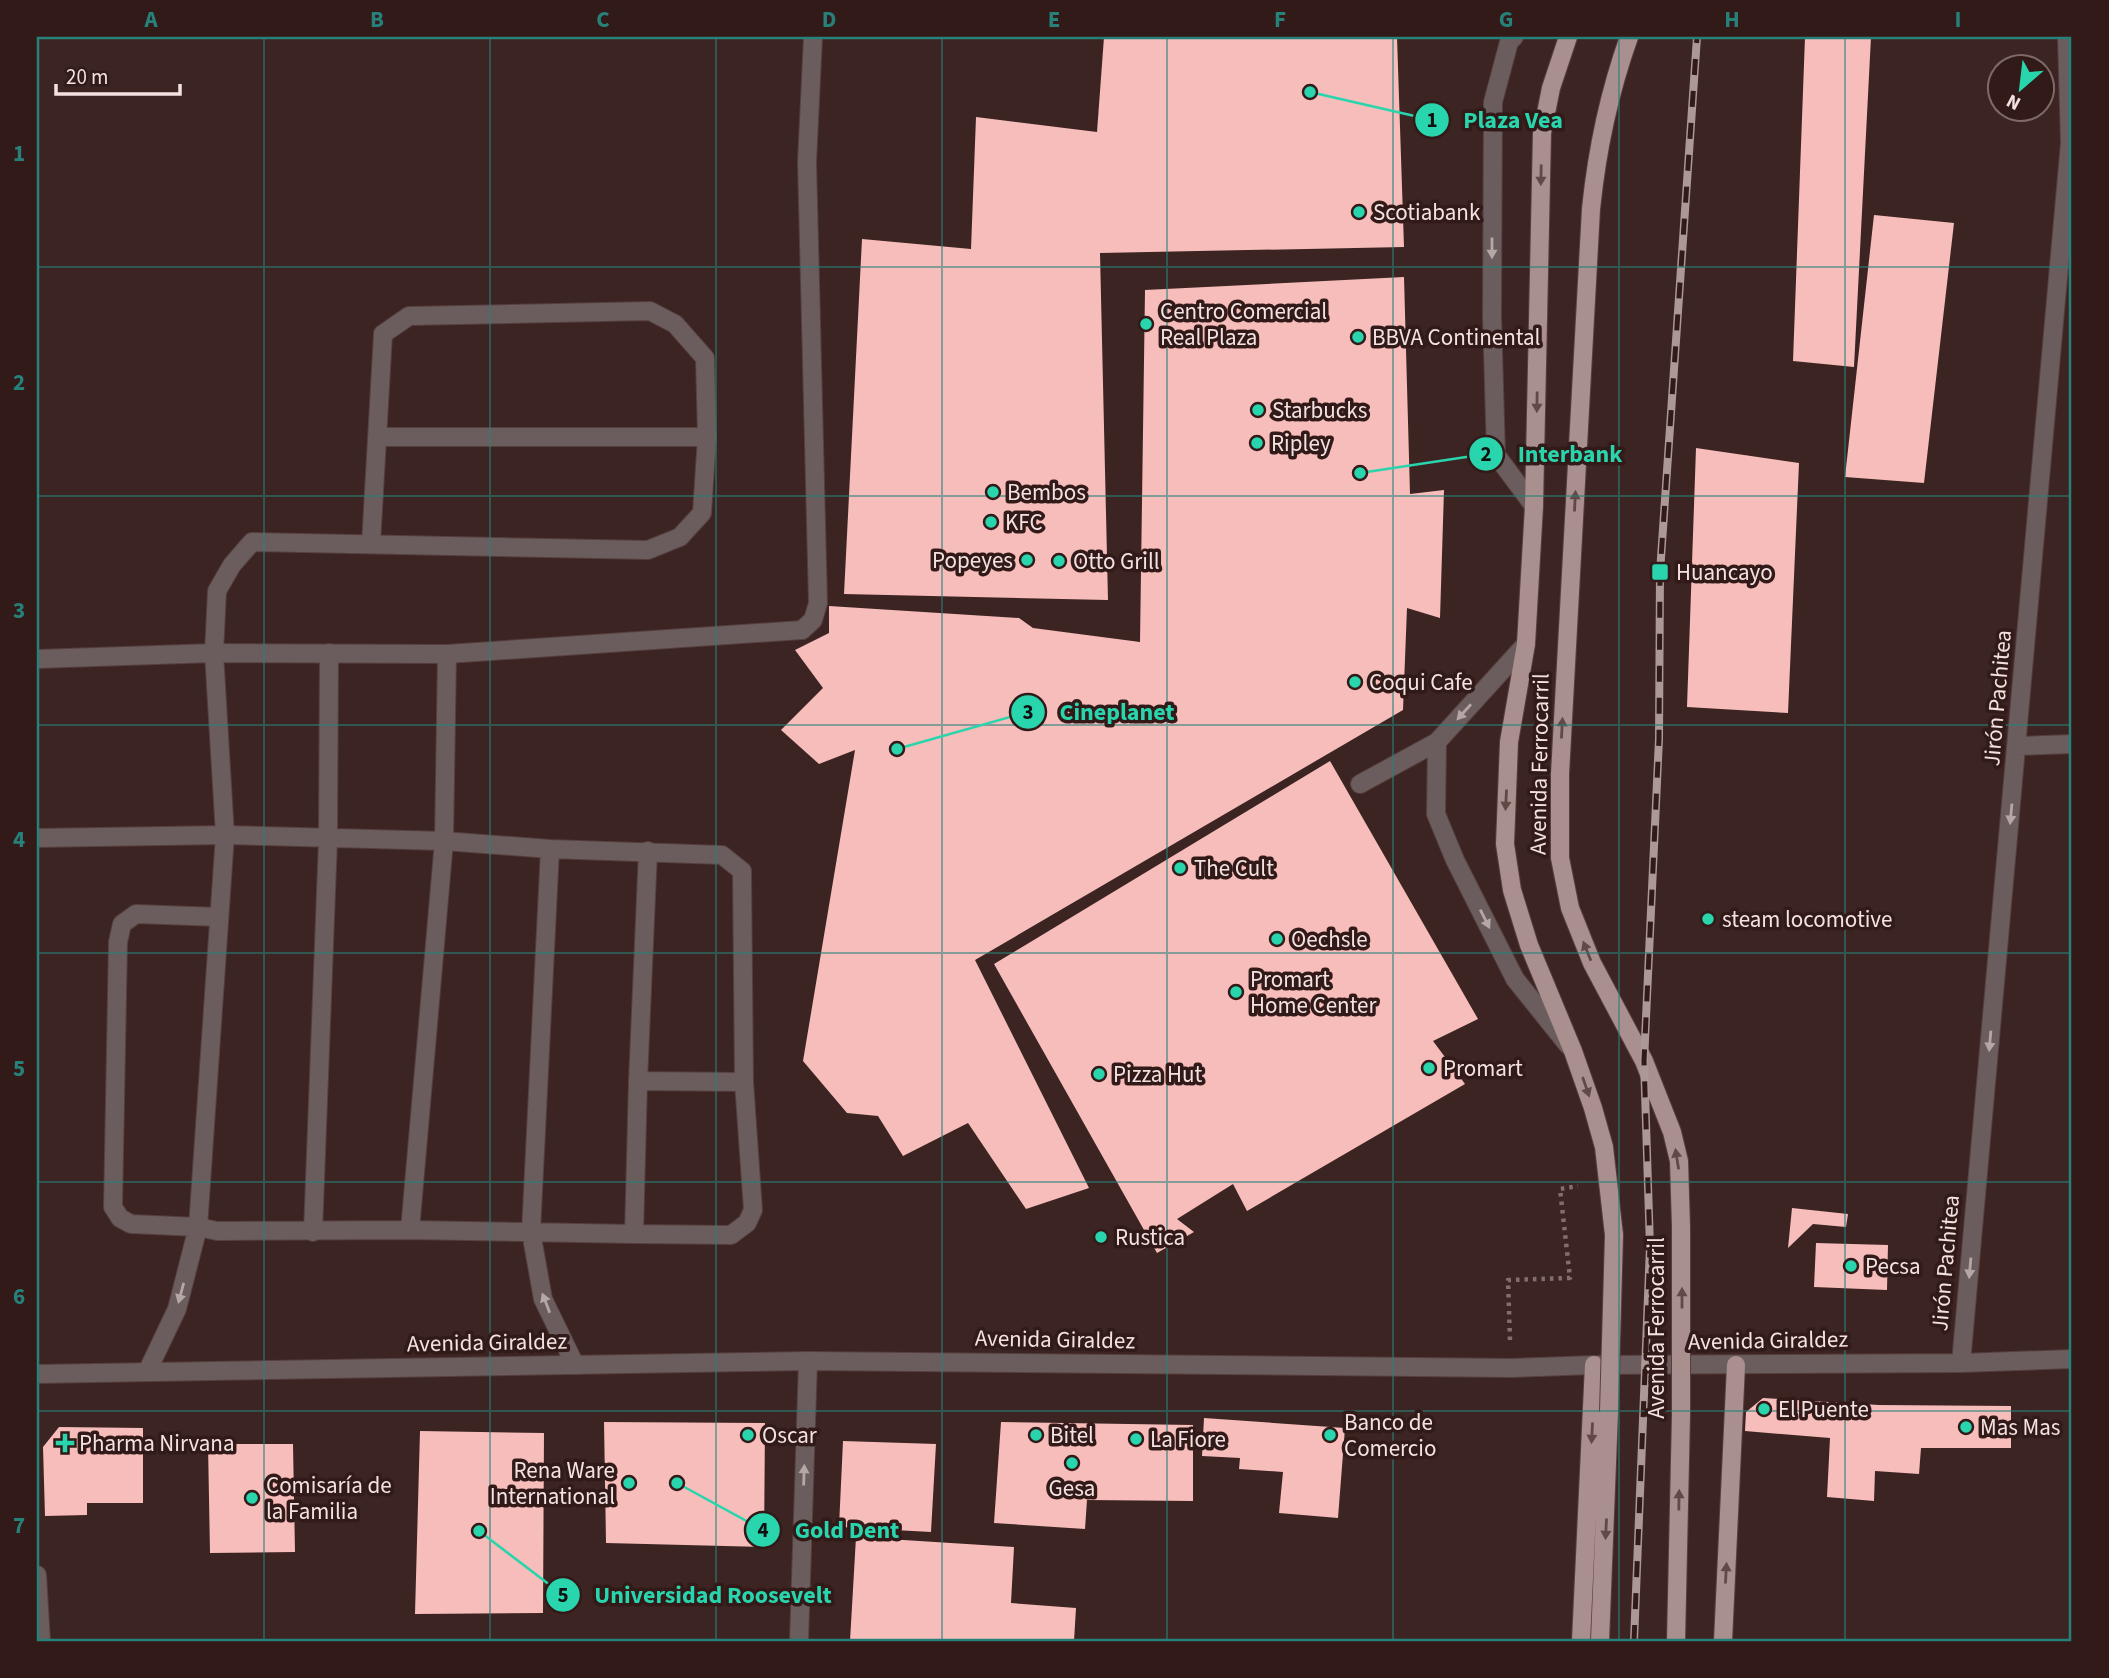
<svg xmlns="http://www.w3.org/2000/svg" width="2109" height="1678" font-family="'Source Sans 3',sans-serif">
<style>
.building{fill:#f6bdba}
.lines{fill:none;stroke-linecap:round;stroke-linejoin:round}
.service-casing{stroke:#563f3e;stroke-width:20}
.minor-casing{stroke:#563f3e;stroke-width:20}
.tertiary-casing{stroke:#563f3e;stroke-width:20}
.primary-casing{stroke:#563f3e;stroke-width:20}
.path{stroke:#836e6d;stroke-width:4.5;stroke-dasharray:3.5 5;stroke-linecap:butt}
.service{stroke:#6b5d5d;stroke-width:18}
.minor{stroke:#6b5d5d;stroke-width:18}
.tertiary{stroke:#6b5d5d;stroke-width:18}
.primary{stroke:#a98f8d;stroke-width:18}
.rail-casing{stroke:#ac9897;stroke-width:8}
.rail{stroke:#321a19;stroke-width:5;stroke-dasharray:16;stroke-linecap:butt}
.primary-bridge-casing{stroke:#563f3e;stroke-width:20;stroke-linecap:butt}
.primary-bridge{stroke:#a98f8d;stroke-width:18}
.oneway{fill:#624947}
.oneway2{fill:#b6a6a6}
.grid{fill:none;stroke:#26817a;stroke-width:2;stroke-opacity:0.55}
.poi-dot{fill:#28d5ad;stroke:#321a19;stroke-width:2.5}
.labels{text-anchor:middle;stroke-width:7;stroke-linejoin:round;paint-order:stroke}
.poi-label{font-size:23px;fill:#f3e2e1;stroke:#321a19;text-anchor:start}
.street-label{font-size:23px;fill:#f3e2e1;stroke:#321a19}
.leader{fill:none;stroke:#28d5ad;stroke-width:2.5}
.callout-dot{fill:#28d5ad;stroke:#321a19;stroke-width:2.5}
.mark-label{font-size:21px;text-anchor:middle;font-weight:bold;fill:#111}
.callout-label{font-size:24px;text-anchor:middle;font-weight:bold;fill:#28d5ad;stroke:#321a19;stroke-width:7;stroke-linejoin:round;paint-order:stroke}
.neatline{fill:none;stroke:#26817a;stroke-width:2.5}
.grid-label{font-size:23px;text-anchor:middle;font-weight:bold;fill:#26817a}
</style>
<rect width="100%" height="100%" fill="#3c2423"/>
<path class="building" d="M 1104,37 L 1397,37 L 1404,247 L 1100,253 L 1108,600 L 844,594 L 862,239 L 971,249 L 976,117 L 1097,132 Z
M 1805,37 L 1871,37 L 1854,367 L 1793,361 Z
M 1874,215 L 1954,223 L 1924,483 L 1845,477 Z
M 1404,277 L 1410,494 L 1444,490 L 1440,618 L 1407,608 L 1403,710 L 975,960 L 1089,1188 L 1026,1209 L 968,1123 L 903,1156 L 878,1116 L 847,1113 L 803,1061 L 855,750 L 819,764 L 781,730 L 823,688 L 795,650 L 829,633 L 829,606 L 1019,618 L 1033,628 L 1140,642 L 1145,290 Z
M 1696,448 L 1799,463 L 1788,713 L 1687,707 Z
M 1330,761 L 1478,1019 L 1433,1041 L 1465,1084 L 1247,1211 L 1233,1184 L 1177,1219 L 1194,1232 L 1157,1253 L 994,964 Z
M 1792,1208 L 1848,1214 L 1846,1227 L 1813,1224 L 1788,1248 Z
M 1816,1243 L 1888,1245 L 1887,1290 L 1814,1287 Z
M 1763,1398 L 1879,1405 L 2011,1406 L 2011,1448 L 1921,1448 L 1919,1474 L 1875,1471 L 1874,1501 L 1827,1497 L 1830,1438 L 1745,1431 L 1746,1412 Z
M 1204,1418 L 1345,1428 L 1338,1518 L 1279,1513 L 1283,1472 L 1239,1469 L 1240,1458 L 1202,1456 Z
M 604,1422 L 765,1423 L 764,1547 L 606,1543 Z
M 1001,1422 L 1193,1425 L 1193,1501 L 1087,1500 L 1085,1529 L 994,1523 Z
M 59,1427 L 143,1428 L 143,1503 L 87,1503 L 87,1515 L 45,1516 L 43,1447 Z
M 420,1431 L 544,1433 L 543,1613 L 415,1614 Z
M 843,1441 L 936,1444 L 931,1532 L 839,1527 Z
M 208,1444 L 293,1444 L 295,1552 L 210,1553 Z
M 856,1537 L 1014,1547 L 1011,1603 L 1076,1608 L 1074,1641 L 850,1641 Z"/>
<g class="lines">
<defs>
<path id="service" d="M 1514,37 L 1509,42 L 1493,102 L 1492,316 L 1496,455 L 1534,506
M 378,437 L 707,437
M 802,630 L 813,620 L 818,603 L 807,162 L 813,37
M 1526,644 L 1437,742 L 1436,814 L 1455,860 L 1515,979 L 1568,1045
M 1360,784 L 1437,742
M 37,838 L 225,835 L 214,653 L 217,591 L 232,565 L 252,542 L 648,550 L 680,537 L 702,513 L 707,437 L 705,358 L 675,324 L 650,311 L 409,316 L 383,334 L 371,544
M 550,849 L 531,1232 L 543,1299 L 575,1365
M 638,1081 L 648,851
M 410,1230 L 444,841 L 447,654
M 313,1232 L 328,840 L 329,653
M 634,1234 L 731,1235 L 747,1223 L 753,1210 L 744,1082
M 147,1372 L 177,1309 L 198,1227 L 225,835 L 444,841 L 550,849 L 722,855 L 742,871 L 744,1082 L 638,1081 L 634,1234 L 410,1230 L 217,1231 L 198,1227 L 131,1224 L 120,1218 L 113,1207 L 118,942 L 122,924 L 136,914 L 219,917"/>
<path id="minor" d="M 37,659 L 214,653 L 447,654 L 802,630
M 2017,746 L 2072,744
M 1961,1363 L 2070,143 L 2067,37
M 37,1575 L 41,1641
M 799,1641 L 808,1361"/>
<path id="tertiary" d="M 37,1374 L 808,1361 L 1511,1368 L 1594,1365 L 1961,1363 L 2072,1359"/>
<path id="primary" d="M 1568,37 L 1551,88 L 1542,133 L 1534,506 L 1526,644 L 1509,742 L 1505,844 L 1512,890 L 1529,945 L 1573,1051 L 1593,1108 L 1604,1147 L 1614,1235
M 1629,37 C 1609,93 1597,150 1591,209 L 1560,774 L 1560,858 L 1570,908 L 1592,963 L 1644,1061 L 1672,1132 L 1679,1161 L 1681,1227
M 1581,1641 L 1594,1365
M 1600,1641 L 1609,1412
M 1676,1641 L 1681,1415
M 1723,1641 L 1736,1365"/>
</defs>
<use href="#service" class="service-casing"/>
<use href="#minor" class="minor-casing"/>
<use href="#tertiary" class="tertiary-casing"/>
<use href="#primary" class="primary-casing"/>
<path class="path" d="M 1510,1340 L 1508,1280 L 1570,1278 L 1560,1189 L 1578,1186"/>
<use href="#service" class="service"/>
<use href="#minor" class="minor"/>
<use href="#tertiary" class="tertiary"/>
<use href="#primary" class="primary"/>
<defs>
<path id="rail" d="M 1634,1641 L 1650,1247 L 1644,1061 L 1659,739 L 1660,572 L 1697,37"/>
</defs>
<use href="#rail" class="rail-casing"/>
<use href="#rail" class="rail"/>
<defs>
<path id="primary-bridge" d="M 1681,1227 L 1681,1415
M 1609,1412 L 1614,1235"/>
</defs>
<use href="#primary-bridge" class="primary-bridge-casing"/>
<use href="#primary-bridge" class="primary-bridge"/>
</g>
<defs><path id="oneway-solid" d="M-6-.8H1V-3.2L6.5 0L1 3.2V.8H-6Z" transform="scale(1.75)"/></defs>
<g class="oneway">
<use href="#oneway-solid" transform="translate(1541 175) rotate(91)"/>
<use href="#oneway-solid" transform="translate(1537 402) rotate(91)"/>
<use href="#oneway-solid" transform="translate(1575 501) rotate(-87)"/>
<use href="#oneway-solid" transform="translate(1562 728) rotate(-87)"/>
<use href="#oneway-solid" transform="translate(1506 800) rotate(93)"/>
<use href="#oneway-solid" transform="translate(1587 951) rotate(-112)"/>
<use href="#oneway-solid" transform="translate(1586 1087) rotate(71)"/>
<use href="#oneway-solid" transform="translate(1677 1159) rotate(-99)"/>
<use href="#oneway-solid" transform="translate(1682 1298) rotate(-90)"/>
<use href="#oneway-solid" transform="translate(1592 1433) rotate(93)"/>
<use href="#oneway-solid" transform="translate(1679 1500) rotate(-89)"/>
<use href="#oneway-solid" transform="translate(1606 1529) rotate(93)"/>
<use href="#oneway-solid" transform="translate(1726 1573) rotate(-87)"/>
</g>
<g class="oneway2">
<use href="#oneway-solid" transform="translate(1492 248) rotate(90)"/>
<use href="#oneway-solid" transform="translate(1464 712) rotate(132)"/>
<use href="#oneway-solid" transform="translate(2011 814) rotate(95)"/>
<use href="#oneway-solid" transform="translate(1485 919) rotate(63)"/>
<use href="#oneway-solid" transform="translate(1990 1041) rotate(95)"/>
<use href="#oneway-solid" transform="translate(1970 1268) rotate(95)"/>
<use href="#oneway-solid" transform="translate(181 1293) rotate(105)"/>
<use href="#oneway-solid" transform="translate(546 1303) rotate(-111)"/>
<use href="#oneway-solid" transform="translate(804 1475) rotate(-88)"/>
</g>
<path class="grid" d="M 264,37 L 264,1641M 490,37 L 490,1641M 716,37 L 716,1641M 942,37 L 942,1641M 1167,37 L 1167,1641M 1393,37 L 1393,1641M 1619,37 L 1619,1641M 1845,37 L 1845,1641M 37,267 L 2072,267M 37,496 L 2072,496M 37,725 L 2072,725M 37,953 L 2072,953M 37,1182 L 2072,1182M 37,1411 L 2072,1411"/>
<g class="poi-dot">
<circle cx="1359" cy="212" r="7"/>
<circle cx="1146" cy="324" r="7"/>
<circle cx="1358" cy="337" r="7"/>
<circle cx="1258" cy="410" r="7"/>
<circle cx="1257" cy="443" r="7"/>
<circle cx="993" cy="492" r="7"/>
<circle cx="991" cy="522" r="7"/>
<circle cx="1027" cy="560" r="7"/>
<circle cx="1059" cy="561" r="7"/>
<rect x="1651" y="563" width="18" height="18" rx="3.5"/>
<circle cx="1355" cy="682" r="7"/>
<circle cx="1180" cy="868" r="7"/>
<circle cx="1708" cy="919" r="7"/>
<circle cx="1277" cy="939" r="7"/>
<circle cx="1236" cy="992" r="7"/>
<circle cx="1429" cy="1068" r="7"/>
<circle cx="1099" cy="1074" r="7"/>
<circle cx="1101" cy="1237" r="7"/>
<circle cx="1851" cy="1266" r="7"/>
<circle cx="1764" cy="1409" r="7"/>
<circle cx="1966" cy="1427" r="7"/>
<circle cx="748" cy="1435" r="7"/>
<circle cx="1036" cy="1435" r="7"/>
<circle cx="1330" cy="1435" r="7"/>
<circle cx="1136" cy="1439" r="7"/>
<path d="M61.5 1432.5h7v7h7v7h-7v7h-7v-7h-7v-7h7z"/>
<circle cx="1072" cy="1463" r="7"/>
<circle cx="629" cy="1483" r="7"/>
<circle cx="252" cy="1498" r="7"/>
</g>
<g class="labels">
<g class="poi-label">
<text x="1373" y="220">Scotiabank</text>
<text x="1160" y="319">Centro Comercial<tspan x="1160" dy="26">Real Plaza</tspan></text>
<text x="1372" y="345">BBVA Continental</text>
<text x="1272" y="418">Starbucks</text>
<text x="1271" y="451">Ripley</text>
<text x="1007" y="500">Bembos</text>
<text x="1005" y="530">KFC</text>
<text x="1013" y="568" text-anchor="end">Popeyes</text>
<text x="1073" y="569">Otto Grill</text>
<text x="1676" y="580">Huancayo</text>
<text x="1369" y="690">Coqui Cafe</text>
<text x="1194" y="876">The Cult</text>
<text x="1722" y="927">steam locomotive</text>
<text x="1291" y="947">Oechsle</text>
<text x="1250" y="987">Promart<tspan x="1250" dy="26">Home Center</tspan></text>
<text x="1443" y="1076">Promart</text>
<text x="1113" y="1082">Pizza Hut</text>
<text x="1115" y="1245">Rustica</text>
<text x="1865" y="1274">Pecsa</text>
<text x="1778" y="1417">El Puente</text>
<text x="1344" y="1430">Banco de<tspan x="1344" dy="26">Comercio</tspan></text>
<text x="1980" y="1435">Mas Mas</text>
<text x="762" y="1443">Oscar</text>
<text x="1050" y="1443">Bitel</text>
<text x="1150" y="1447">La Fiore</text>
<text x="79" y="1451">Pharma Nirvana</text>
<text x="615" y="1478" text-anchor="end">Rena Ware<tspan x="615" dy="26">International</tspan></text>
<text x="266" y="1493">Comisaría de<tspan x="266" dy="26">la Familia</tspan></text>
<text x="1072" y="1496" text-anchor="middle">Gesa</text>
</g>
<g class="street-label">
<text transform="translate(1997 698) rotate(-85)" y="8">Jirón Pachitea</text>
<text transform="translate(1539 764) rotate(-89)" y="8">Avenida Ferrocarril</text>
<text transform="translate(1945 1263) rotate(-85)" y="8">Jirón Pachitea</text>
<text transform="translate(1656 1328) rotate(-90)" y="8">Avenida Ferrocarril</text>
<text transform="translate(1055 1339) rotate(1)" y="8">Avenida Giraldez</text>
<text transform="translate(1768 1340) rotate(-1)" y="8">Avenida Giraldez</text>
<text transform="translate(487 1342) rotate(-1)" y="8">Avenida Giraldez</text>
</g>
</g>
<path class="leader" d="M1310 92L1432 120M1360 473L1486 454M897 749L1028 712M677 1483L763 1530M479 1531L563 1595"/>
<g class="callout-dot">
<circle cx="1310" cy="92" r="7"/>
<circle cx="1360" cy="473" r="7"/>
<circle cx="897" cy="749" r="7"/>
<circle cx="677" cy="1483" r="7"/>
<circle cx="479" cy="1531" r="7"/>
<circle cx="1432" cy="120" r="18"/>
<circle cx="1486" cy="454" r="18"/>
<circle cx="1028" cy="712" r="18"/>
<circle cx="763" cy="1530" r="18"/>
<circle cx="563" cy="1595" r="18"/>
</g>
<g class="mark-label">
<text x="1432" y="127">1</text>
<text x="1486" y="461">2</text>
<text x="1028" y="719">3</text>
<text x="763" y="1537">4</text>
<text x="563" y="1602">5</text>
</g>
<g class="callout-label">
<text x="1513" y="128">Plaza Vea</text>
<text x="1570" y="462">Interbank</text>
<text x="1117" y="720">Cineplanet</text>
<text x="847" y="1538">Gold Dent</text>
<text x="713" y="1603">Universidad Roosevelt</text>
</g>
<rect width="2109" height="1678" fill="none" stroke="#321a19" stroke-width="77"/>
<g transform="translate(2021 88) rotate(208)"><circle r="33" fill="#321a19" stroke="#7f6a69" stroke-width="2"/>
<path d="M0-5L12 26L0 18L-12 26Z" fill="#28d5ad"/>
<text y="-10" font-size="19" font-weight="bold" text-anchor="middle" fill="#f3e2e1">N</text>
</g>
<path d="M56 84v10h124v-10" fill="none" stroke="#f3e2e1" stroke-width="3.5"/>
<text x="66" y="84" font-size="21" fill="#f3e2e1" stroke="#321a19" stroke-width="5" paint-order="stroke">20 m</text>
<rect x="38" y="38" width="2032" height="1602" class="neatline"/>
<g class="grid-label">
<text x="151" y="27">A</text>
<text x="377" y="27">B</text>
<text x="603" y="27">C</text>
<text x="829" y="27">D</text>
<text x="1054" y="27">E</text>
<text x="1280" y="27">F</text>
<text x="1506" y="27">G</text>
<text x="1732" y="27">H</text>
<text x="1958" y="27">I</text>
<text x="19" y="161">1</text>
<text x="19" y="390">2</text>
<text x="19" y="618">3</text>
<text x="19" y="847">4</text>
<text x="19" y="1076">5</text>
<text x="19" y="1304">6</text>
<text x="19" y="1533">7</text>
</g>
</svg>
